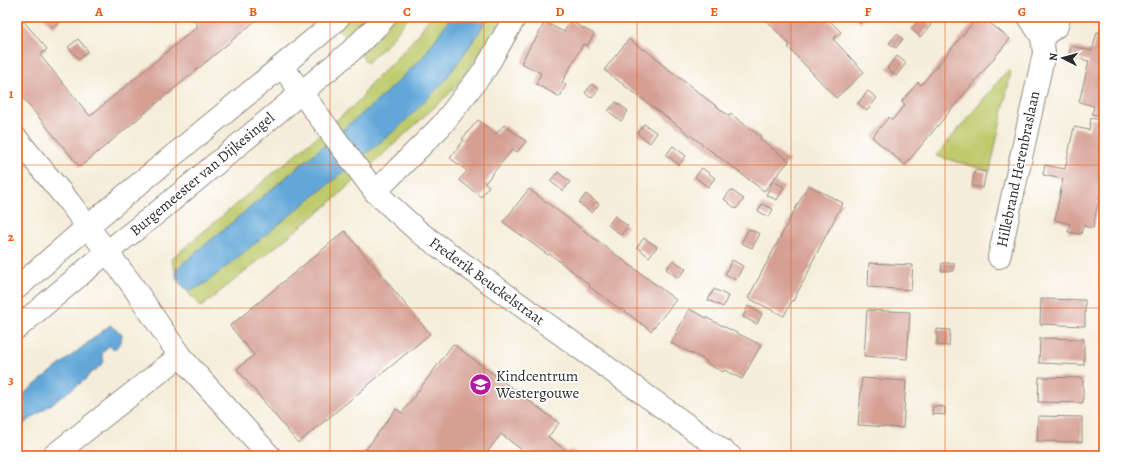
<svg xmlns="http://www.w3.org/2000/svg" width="1121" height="473" font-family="Alegreya,serif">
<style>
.green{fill:#becb6d;stroke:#747b4c}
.water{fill:#62a7d8;stroke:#466982}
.building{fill:#d59f93}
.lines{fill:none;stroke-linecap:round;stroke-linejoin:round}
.minor-casing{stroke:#908c82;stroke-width:24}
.minor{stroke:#fff;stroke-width:22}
.grid{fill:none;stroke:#e8590c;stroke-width:1;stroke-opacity:0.55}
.labels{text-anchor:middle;stroke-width:3.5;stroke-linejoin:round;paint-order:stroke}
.street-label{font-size:15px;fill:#2b2b2b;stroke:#fff}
.poi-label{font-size:15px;fill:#2b2b2b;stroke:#fff;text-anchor:start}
.neatline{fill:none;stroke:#e8590c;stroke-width:1.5}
.grid-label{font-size:13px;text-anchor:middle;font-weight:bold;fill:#e8590c}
</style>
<rect width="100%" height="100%" fill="#fff"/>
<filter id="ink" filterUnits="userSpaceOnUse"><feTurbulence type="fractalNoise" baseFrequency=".025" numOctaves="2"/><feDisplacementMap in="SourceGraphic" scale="8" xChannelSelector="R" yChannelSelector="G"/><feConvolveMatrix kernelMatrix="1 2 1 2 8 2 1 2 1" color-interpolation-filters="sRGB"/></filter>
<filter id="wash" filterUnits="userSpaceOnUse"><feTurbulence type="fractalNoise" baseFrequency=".012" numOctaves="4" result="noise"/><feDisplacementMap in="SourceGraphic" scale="16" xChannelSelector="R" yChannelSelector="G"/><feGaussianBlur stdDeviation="0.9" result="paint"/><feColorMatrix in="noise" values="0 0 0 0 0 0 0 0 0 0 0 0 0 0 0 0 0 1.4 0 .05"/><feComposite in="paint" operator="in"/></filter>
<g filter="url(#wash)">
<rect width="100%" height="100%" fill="#f5edd9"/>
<path class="green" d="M 351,17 L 375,17 L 350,43 L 338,29 Z
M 395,17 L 409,17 L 387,44 L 367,63 L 360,55 Z
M 430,17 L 451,17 L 423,57 L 376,102 L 175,270 L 171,259 L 352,107 L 362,97 L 370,84 L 395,60 L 416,37 Z
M 488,17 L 502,17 L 491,39 L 451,92 L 331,202 L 201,307 L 184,288 L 192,290 L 398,128 L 444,82 L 476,37 Z
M 1007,71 L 1011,72 L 990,171 L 936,156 Z"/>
<path class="water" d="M 451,17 L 488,17 L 476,37 L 444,82 L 398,128 L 206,283 L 192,290 L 184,288 L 177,280 L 175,270 L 376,102 L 423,57 Z
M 110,325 L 122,334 L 121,342 L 114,350 L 109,346 L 104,350 L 102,354 L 104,362 L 96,370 L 91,372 L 86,379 L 17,429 L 17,399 Z"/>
<g id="blocks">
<path class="building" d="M 19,17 L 20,17 L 47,49 L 40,55 L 90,116 L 198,26 L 190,17 L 260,17 L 80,167 L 17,91 L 17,19 Z
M 44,17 L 59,17 L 61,20 L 53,28 Z
M 763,17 L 826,17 L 841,32 L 833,39 L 864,72 L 836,98 L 789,48 L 788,47 L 790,45 Z
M 854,17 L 867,17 L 860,24 Z
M 922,17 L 931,25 L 920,37 L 911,29 Z
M 978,17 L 990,17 L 993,19 L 990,23 L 1010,39 L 905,165 L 872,137 L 888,118 L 889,117 L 892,120 L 905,105 L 902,101 L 903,100 L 918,82 L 921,85 Z
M 570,21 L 594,34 L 587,46 L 583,44 L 562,82 L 566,85 L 560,97 L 536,84 L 541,73 L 521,63 L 533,41 L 534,42 L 545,22 L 564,32 Z
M 1097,32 L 1104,33 L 1104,117 L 1092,114 L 1094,106 L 1079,102 L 1089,61 L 1069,56 L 1071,46 L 1092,51 Z
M 897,34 L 903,39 L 896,48 L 889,43 Z
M 78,39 L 88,51 L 79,59 L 68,47 Z
M 629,39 L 643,50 L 644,49 L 660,61 L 659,62 L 729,116 L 731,114 L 761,137 L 760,139 L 789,161 L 764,191 L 604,70 Z
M 897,56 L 906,63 L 896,76 L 887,68 Z
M 592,84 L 599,89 L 591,98 L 585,93 Z
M 868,91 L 877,98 L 867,111 L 858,103 Z
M 616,102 L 628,111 L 621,121 L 608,111 Z
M 1091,118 L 1104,121 L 1104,173 L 1093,228 L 1083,226 L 1081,234 L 1068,232 L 1070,224 L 1055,220 L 1063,179 L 1043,175 L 1045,165 L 1065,169 L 1074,127 L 1089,130 Z
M 478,120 L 496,134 L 504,125 L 526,141 L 517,152 L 513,149 L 485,183 L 489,186 L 481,197 L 459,180 L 467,171 L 450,158 L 464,140 L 462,139 Z
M 644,124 L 657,133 L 650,143 L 637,133 Z
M 673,146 L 686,156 L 679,165 L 666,155 Z
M 702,168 L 715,178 L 708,187 L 695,177 Z
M 975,170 L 986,172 L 983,188 L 972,186 Z
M 558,172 L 570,182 L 563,191 L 550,181 Z
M 773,181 L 784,187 L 777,200 L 766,195 Z
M 808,185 L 843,203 L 810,266 L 811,267 L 793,301 L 792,300 L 784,316 L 748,298 Z
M 529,189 L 676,300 L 651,331 L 622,309 L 621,310 L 591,288 L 589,286 L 590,285 L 550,254 L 548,255 L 503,222 Z
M 731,190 L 744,199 L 736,209 L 724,199 Z
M 586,194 L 599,204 L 592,213 L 579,203 Z
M 762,204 L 773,209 L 769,217 L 758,211 Z
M 615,216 L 628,226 L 621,235 L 608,225 Z
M 749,229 L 760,234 L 752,248 L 741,243 Z
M 345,231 L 430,334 L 298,443 L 237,369 L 254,355 L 230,326 Z
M 644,238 L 657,247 L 649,257 L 637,247 Z
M 673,260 L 686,269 L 678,278 L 666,269 Z
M 732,260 L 743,266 L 736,280 L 725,274 Z
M 869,263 L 913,265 L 911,290 L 868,287 Z
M 942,263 L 954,263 L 954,271 L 941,271 Z
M 714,289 L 728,296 L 723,307 L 708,300 Z
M 1041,299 L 1085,300 L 1085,326 L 1040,324 Z
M 748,306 L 762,314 L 757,324 L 743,317 Z
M 689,309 L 761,345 L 742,379 L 724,370 L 723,372 L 706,363 L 707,361 L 671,343 Z
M 867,310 L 910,312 L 907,359 L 864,356 Z
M 937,329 L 950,330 L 949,346 L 937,345 Z
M 1040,338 L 1084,339 L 1084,365 L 1039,363 Z
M 453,344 L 559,423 L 548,437 L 568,452 L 571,449 L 581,456 L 530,456 L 501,434 L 484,456 L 361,456 L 396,409 L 402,413 Z
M 1039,377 L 1083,378 L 1083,403 L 1038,402 Z
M 862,378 L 906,381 L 903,428 L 858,425 Z
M 933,406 L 945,407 L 945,415 L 932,414 Z
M 1038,416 L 1082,417 L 1082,442 L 1037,441 Z"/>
</g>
</g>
<g filter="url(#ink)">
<use href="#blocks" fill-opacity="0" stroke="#908c82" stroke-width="1"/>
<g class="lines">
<defs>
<path id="minor" d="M 1029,17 L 1042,37
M 282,66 L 301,92 L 375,192 L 419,232 L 730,456
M 17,139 L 69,202 L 107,252 L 130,282 L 180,356 L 270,456
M 375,192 L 442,125 L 486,68 L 515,17
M 999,257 L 1044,53 L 1042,37 L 1057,26 L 1059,17
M 17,288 L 88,226 L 330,26 L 339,17
M 17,328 L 107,252 L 158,212 L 351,51 L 380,23 L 385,17
M 53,456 L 180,356"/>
</defs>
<use href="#minor" class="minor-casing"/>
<use href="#minor" class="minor"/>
</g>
</g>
<path class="grid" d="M 176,17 L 176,456M 330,17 L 330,456M 484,17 L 484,456M 637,17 L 637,456M 791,17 L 791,456M 945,17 L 945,456M 17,165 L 1104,165M 17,308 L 1104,308"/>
<defs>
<symbol id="school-disc" viewBox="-11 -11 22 22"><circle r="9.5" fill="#b5179e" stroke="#fff"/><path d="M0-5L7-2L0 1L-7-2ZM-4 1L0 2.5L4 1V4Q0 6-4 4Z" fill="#fff"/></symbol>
</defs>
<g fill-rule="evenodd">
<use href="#school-disc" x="468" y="372" width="25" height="25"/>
</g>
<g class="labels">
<g class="street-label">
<text transform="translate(1018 169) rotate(-78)" y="5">Hillebrand Herenbraslaan</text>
<text transform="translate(202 174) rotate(-40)" y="5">Burgemeester van Dijkesingel</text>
<text transform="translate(487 281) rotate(36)" y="5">Frederik Beuckelstraat</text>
</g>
<g class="poi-label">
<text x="496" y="381">Kindcentrum<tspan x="496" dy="17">Westergouwe</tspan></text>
</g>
</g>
<rect width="1121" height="473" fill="none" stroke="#fff" stroke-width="44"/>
<g transform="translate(1063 58) rotate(276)" stroke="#ffffff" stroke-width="3" paint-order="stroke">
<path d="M0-3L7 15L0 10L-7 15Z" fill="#2b2b2b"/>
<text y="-6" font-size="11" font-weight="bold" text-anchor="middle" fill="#2b2b2b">N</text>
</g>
<rect x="22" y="22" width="1077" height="429" class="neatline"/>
<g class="grid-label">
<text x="99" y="16">A</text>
<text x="253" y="16">B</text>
<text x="407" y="16">C</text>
<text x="560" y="16">D</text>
<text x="714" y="16">E</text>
<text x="868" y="16">F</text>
<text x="1022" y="16">G</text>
<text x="11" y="98">1</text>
<text x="11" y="241">2</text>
<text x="11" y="384">3</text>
</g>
</svg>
